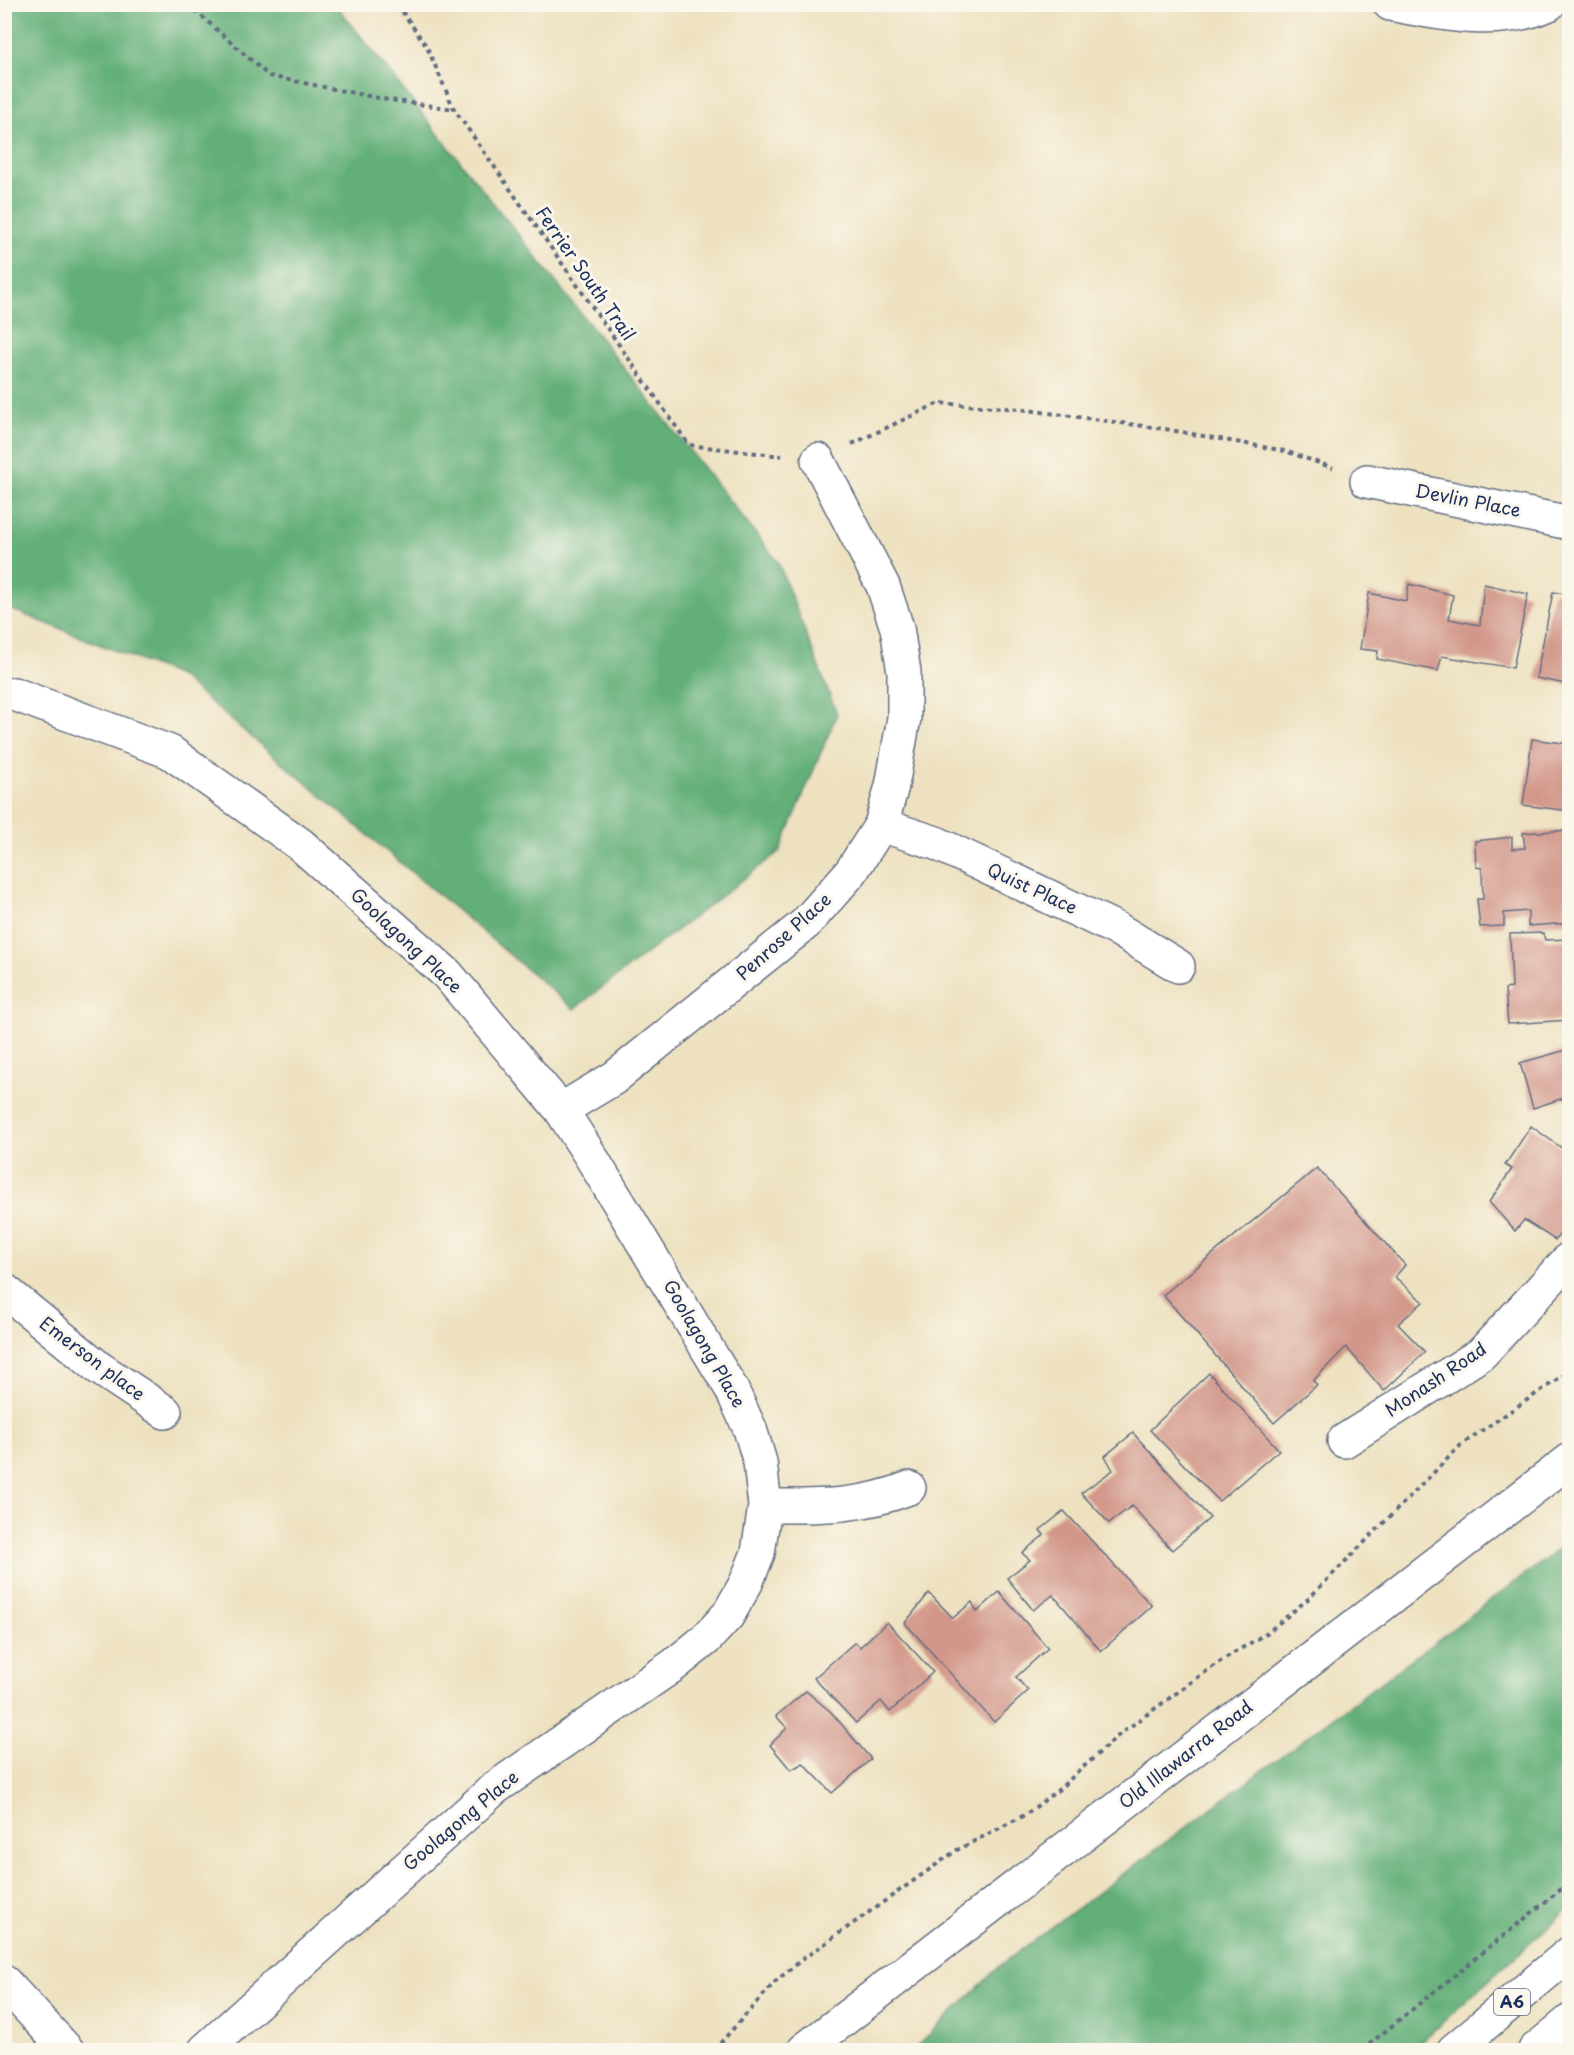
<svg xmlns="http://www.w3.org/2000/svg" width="1574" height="2055" font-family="'Playpen Sans',sans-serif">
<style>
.forest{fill:#62af78;stroke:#3e6f6b;stroke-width:1.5}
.building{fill:#d2978a}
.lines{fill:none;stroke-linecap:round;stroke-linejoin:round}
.street-casing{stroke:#646d80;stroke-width:36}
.secondary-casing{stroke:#646d80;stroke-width:36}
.highway-casing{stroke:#646d80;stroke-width:36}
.path{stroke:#646d80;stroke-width:4;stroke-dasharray:4.5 4.5;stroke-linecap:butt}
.street{stroke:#fff;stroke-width:33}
.secondary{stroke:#fff;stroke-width:33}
.highway{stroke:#fff;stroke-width:33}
.labels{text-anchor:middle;stroke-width:6;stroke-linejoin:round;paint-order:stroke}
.shield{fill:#fbf7ec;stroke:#5e6b89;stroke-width:1.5}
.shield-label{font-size:16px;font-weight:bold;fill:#1b2f5e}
.street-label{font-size:18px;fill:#1b2f5e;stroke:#fbf7ec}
</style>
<rect width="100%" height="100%" fill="#fbf7ec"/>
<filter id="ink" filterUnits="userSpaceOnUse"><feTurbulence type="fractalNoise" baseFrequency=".0167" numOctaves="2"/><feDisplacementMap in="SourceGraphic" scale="12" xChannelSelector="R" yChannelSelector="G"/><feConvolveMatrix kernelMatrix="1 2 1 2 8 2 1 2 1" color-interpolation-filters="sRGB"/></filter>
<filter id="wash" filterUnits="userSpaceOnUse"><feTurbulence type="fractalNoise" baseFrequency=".008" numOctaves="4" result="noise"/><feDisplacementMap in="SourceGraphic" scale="24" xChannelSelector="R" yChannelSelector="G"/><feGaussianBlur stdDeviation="1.35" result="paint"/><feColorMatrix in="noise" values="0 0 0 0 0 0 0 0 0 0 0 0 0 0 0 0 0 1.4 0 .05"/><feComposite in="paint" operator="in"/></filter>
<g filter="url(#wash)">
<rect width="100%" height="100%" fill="#ede1c0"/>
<path class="forest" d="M 4,5 L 336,5 L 778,562 L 837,714 L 780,851 L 574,1009 L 179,676 L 5,607 Z
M 1569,1542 L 1569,1908 L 1412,2050 L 913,2050 L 1002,1964 Z"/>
<g id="blocks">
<path class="building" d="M 1409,584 L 1453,595 L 1449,619 L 1480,625 L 1484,584 L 1528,594 L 1513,668 L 1442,656 L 1438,671 L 1377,659 L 1378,651 L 1360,649 L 1369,593 L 1406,601 Z
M 1553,592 L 1570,595 L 1570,685 L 1536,678 Z
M 1532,739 L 1570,744 L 1570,811 L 1523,805 Z
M 1570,830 L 1570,923 L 1528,926 L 1528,911 L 1504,913 L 1504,926 L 1480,927 L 1477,899 L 1483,899 L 1482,868 L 1476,867 L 1475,841 L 1512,837 L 1512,849 L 1525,848 L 1523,833 Z
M 1543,933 L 1545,940 L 1570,939 L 1570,1020 L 1508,1024 L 1505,989 L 1512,988 L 1510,934 Z
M 1570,1049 L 1570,1096 L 1533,1108 L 1520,1063 Z
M 1531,1126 L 1570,1154 L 1570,1221 L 1555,1240 L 1524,1220 L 1515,1231 L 1489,1202 L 1512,1169 L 1505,1165 Z
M 1317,1168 L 1405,1265 L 1395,1277 L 1423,1302 L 1398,1324 L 1425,1352 L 1384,1391 L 1346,1347 L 1313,1381 L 1317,1385 L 1274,1423 L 1163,1295 Z
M 1209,1373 L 1279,1450 L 1219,1501 L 1150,1430 Z
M 1133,1433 L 1210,1518 L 1172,1550 L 1132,1506 L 1109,1523 L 1081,1493 L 1113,1470 L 1105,1456 Z
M 1064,1511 L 1152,1606 L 1101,1651 L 1053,1595 L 1033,1610 L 1007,1578 L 1030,1560 L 1022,1553 L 1044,1535 L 1040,1530 Z
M 999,1592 L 1048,1648 L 1016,1677 L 1028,1691 L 994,1722 L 905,1623 L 929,1593 L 953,1618 L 972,1602 L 977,1612 Z
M 887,1622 L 933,1672 L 890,1712 L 881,1701 L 856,1723 L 814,1678 L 855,1642 L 860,1647 Z
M 806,1691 L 831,1712 L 871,1759 L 832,1793 L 803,1763 L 791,1770 L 770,1745 L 787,1728 L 776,1716 Z"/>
</g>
</g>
<g filter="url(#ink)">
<use href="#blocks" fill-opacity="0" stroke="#646d80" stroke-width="1.5"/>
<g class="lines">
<defs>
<path id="street" d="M 1390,4 C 1442,14 1498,27 1549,4
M 1367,481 L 1570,523
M 14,694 L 170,752 L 301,845 L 447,974 L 561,1110 L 590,1155 L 731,1388 L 750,1429 L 760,1462 L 765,1506 L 758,1553 L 746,1583 L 728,1615 L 705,1640 L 674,1665 L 495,1788 L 205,2050
M 881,825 L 936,843 L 1119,930 L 1178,966
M 561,1110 L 614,1078 L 805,924 L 851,872 L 881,825 L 892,786 L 904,718 L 904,672 L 897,628 L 883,586 L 818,460
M 4,1290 L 99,1368 L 165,1412
M 1344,1441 L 1481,1354 L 1570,1258
M 765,1506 C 819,1506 858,1508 909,1488
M 4,1982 L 67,2050"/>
<path id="secondary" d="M 804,2050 L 1570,1460"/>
<path id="highway" d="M 1454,2050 L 1570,1953
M 1535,2050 L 1570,2021"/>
</defs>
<use href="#street" class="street-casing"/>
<use href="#secondary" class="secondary-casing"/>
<use href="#highway" class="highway-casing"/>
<path class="path" d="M 188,4 L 269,76 L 383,99 L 454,109
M 397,4 L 427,47 L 454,109 L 689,445 L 782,456
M 852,444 L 939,403 L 1020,409 L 1165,429 L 1285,451 L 1333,468
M 714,2050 L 776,1981 L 800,1961 L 957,1850 L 1025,1815 L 1058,1790 L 1120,1734 L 1222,1660 L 1267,1633 L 1308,1599 L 1462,1444 L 1570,1371
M 1362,2050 L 1570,1882"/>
<use href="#street" class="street"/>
<use href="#secondary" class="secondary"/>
<use href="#highway" class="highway"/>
</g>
</g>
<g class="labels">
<rect class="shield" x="1494" y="1989" width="36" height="26" rx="4.5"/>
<g class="shield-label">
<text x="1512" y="2008">A6</text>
</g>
<g class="street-label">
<text transform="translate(585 274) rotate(55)" y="6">Ferrier South Trail</text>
<text transform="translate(1468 501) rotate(11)" y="6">Devlin Place</text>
<text transform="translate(1032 889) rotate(25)" y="6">Quist Place</text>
<text transform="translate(784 937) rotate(-42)" y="6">Penrose Place</text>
<text transform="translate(406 941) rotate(43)" y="6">Goolagong Place</text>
<text transform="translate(704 1344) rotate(60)" y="6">Goolagong Place</text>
<text transform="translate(92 1359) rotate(37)" y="6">Emerson place</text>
<text transform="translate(1436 1380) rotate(-34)" y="6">Monash Road</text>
<text transform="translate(1186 1755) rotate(-38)" y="6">Old Illawarra Road</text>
<text transform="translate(461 1821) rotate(-40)" y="6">Goolagong Place</text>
</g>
</g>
<rect width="1574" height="2055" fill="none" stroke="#fbf7ec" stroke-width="24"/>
</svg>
